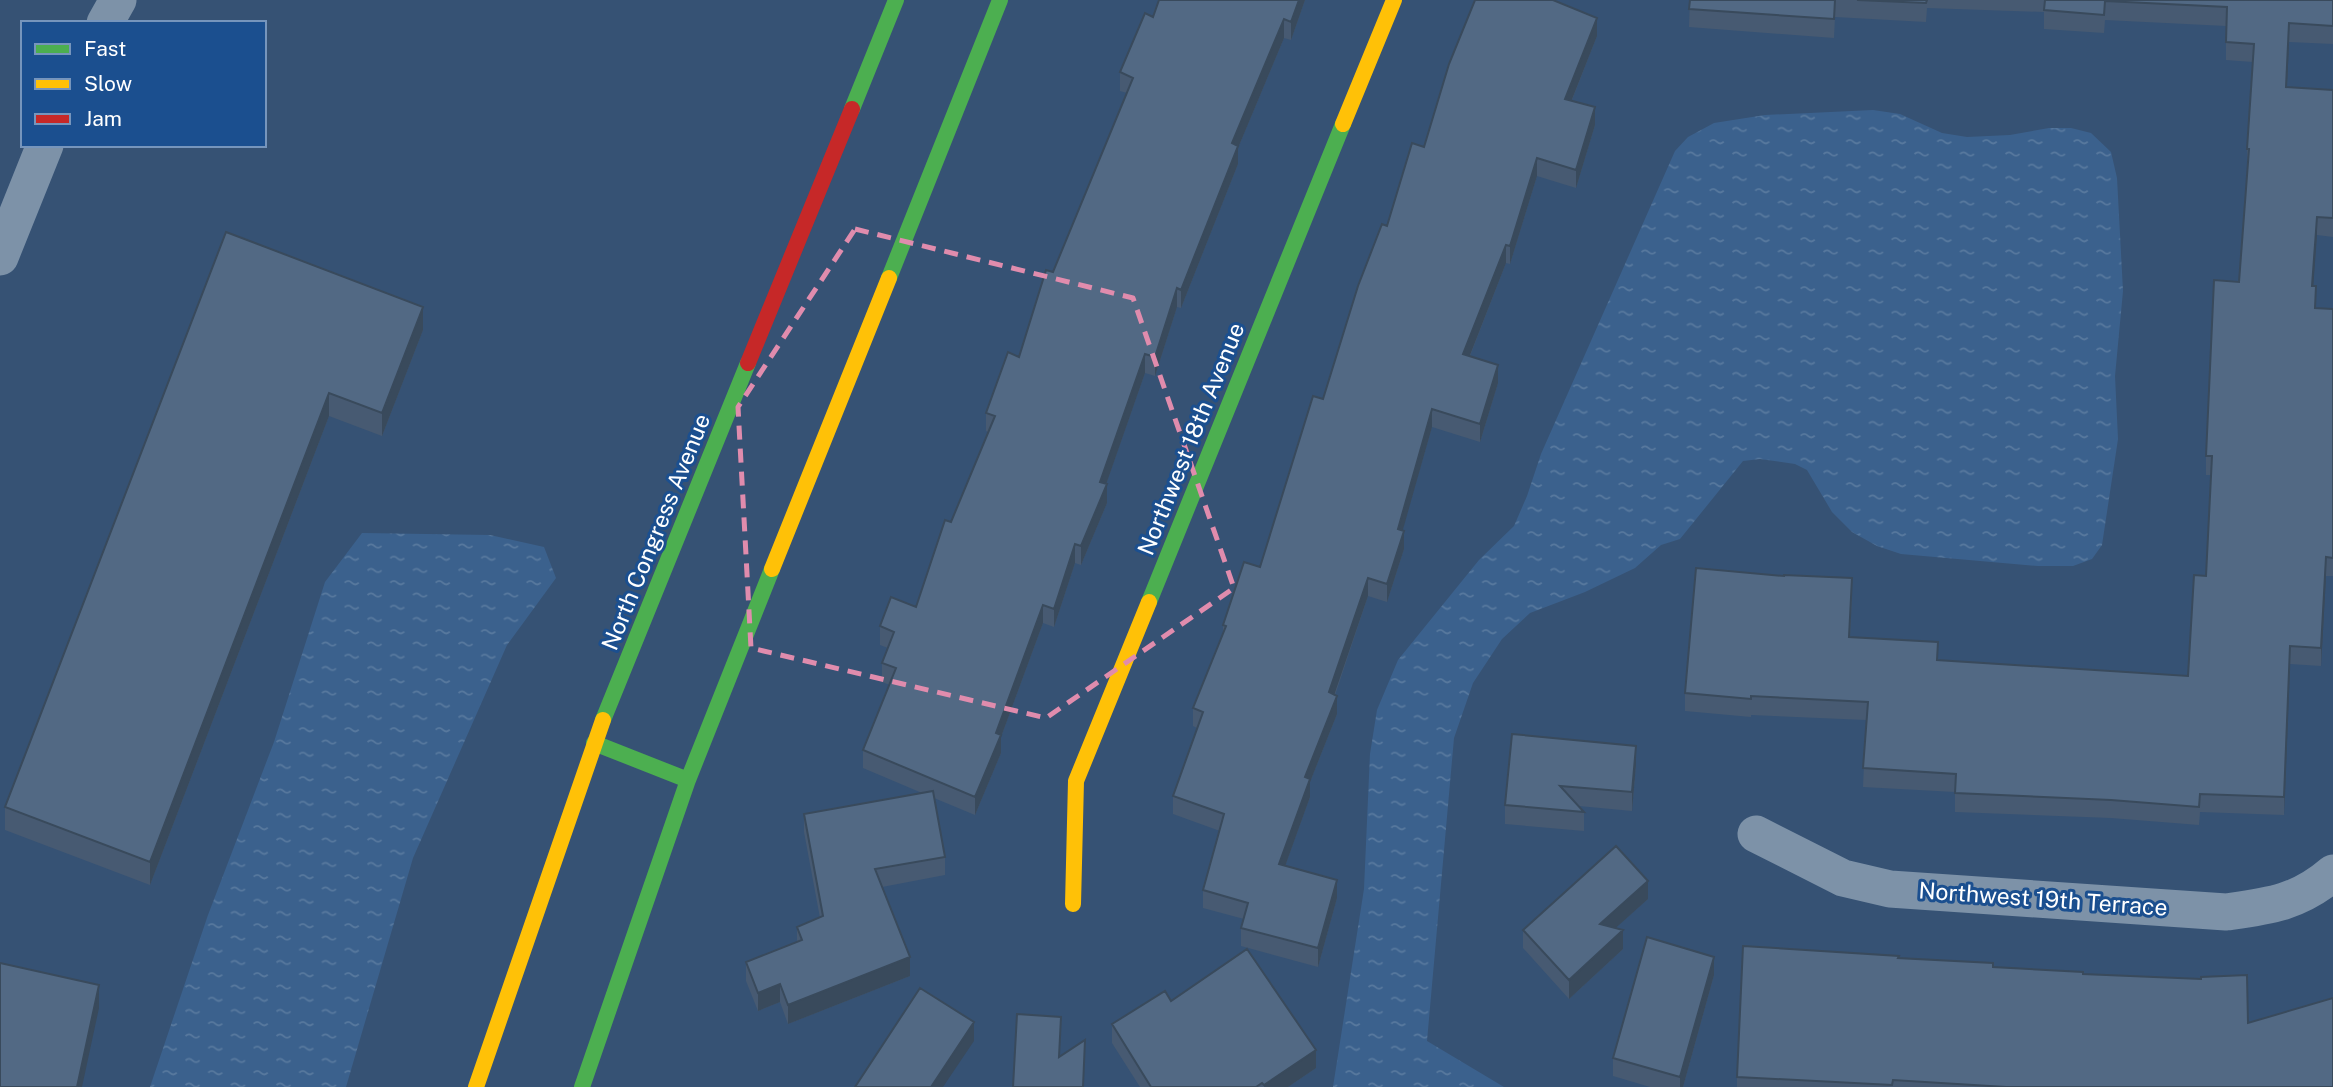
<svg xmlns="http://www.w3.org/2000/svg" width="2333" height="1087" font-family="'Public Sans',sans-serif">
<style>
.water{fill:url(#water-ripples)}
.lines{fill:none;stroke-linecap:round;stroke-linejoin:round}
.street{stroke:#7d92a8;stroke-width:37}
.fast{stroke:#4caf50;stroke-width:16}
.slow{stroke:#ffc107;stroke-width:16}
.jam{stroke:#c62828;stroke-width:16}
.wall{fill:#475a72}
.shaded-wall{fill:#394a5c}
.building{fill:#526984;stroke:#394a5c;stroke-width:2}
.marked{fill:none;stroke:#e08cad;stroke-width:5;stroke-dasharray:14 9;stroke-linejoin:round}
.labels{text-anchor:middle;stroke-width:6;stroke-linejoin:round;paint-order:stroke}
.street-label{font-size:23px;fill:#fff;stroke:#1b4f8f}
</style>
<defs>
<pattern id="water-ripples" width="26" height="14" patternUnits="userSpaceOnUse" patternTransform="scale(1.75)"><rect width="26" height="14" fill="#3b618d"/><path d="M2 4q2-2 4 0t4 0M15 11q2-2 4 0t4 0" fill="none" stroke="#58799e"/></pattern>
</defs>
<rect width="100%" height="100%" fill="#365274"/>
<path class="water" d="M 1873,110 L 1900,114 L 1942,133 L 1967,137 L 2010,135 L 2049,128 L 2071,128 L 2091,133 L 2111,152 L 2117,178 L 2123,291 L 2115,376 L 2118,439 L 2102,545 L 2092,559 L 2073,566 L 2038,566 L 1901,554 L 1877,546 L 1852,532 L 1832,512 L 1807,470 L 1795,464 L 1760,459 L 1743,461 L 1680,539 L 1661,545 L 1635,568 L 1585,592 L 1530,613 L 1502,639 L 1473,683 L 1454,738 L 1427,1041 L 1504,1087 L 1333,1087 L 1364,889 L 1370,754 L 1377,710 L 1398,660 L 1479,560 L 1514,526 L 1527,496 L 1541,454 L 1675,151 L 1688,137 L 1714,123 L 1765,115 Z
M 362,533 L 490,535 L 544,547 L 556,578 L 507,645 L 413,858 L 346,1087 L 150,1087 L 208,915 L 274,742 L 325,582 Z"/>
<g class="lines">
<path class="street" d="M 105,23 L 118,0
M 0,257 L 45,145
M 1756,834 L 1843,878 L 1890,889 L 2226,912 C 2269,906 2298,903 2333,873"/>
<path class="fast" d="M 852,109 L 896,0
M 889,278 L 1000,0
M 1149,602 L 1343,124
M 603,720 L 748,363
M 594,743 L 688,780
M 582,1087 L 688,780 L 772,569"/>
<path class="slow" d="M 1343,124 L 1394,0
M 772,569 L 889,278
M 1073,904 L 1076,781 L 1149,602
M 476,1087 L 603,720"/>
<path class="jam" d="M 748,363 L 852,109"/>
</g>
<path class="wall" d="M 1159,0 L 1305,0 L 1291,40 L 1284,38 L 1238,148 L 1238,164 L 1181,308 L 1177,307 L 1155,376 L 1145,373 L 1106,484 L 1107,503 L 1081,565 L 1075,563 L 1054,627 L 1043,623 L 1001,737 L 1001,753 L 975,815 L 934,798 L 945,857 L 945,875 L 882,887 L 910,976 L 788,1024 L 780,1002 L 758,1011 L 746,981 L 746,962 L 797,942 L 797,927 L 820,918 L 804,832 L 804,814 L 922,793 L 863,768 L 863,750 L 890,685 L 882,682 L 882,663 L 888,648 L 880,645 L 880,626 L 916,607 L 988,432 L 986,431 L 986,413 L 1019,357 L 1127,93 L 1120,91 L 1120,72 L 1153,17 Z
M 1690,0 L 2333,0 L 2333,44 L 2289,42 L 2287,87 L 2333,90 L 2333,237 L 2317,235 L 2313,286 L 2316,308 L 2333,309 L 2333,576 L 2326,576 L 2321,666 L 2290,664 L 2284,815 L 2200,812 L 2199,825 L 2111,818 L 1955,812 L 1955,792 L 1863,787 L 1866,720 L 1751,715 L 1751,717 L 1685,711 L 1685,693 L 1852,596 L 1850,637 L 1938,660 L 2188,676 L 2206,576 L 2211,475 L 2206,475 L 2206,456 L 2239,282 L 2248,167 L 2247,149 L 2253,62 L 2226,60 L 2226,26 L 2105,20 L 2104,33 L 2044,29 L 2044,12 L 1927,8 L 1926,22 L 1835,17 L 1834,38 L 1689,27 Z
M 1597,36 L 1572,100 L 1595,125 L 1576,188 L 1537,176 L 1510,264 L 1506,263 L 1470,356 L 1498,383 L 1480,442 L 1432,427 L 1402,531 L 1404,549 L 1387,602 L 1368,596 L 1335,695 L 1337,714 L 1310,782 L 1310,797 L 1285,866 L 1337,898 L 1318,967 L 1241,946 L 1241,928 L 1244,919 L 1203,908 L 1203,890 L 1220,831 L 1173,814 L 1173,796 L 1197,728 L 1193,726 L 1193,708 L 1223,634 L 1223,625 L 1260,567 L 1387,226 L 1424,147 Z
M 226,232 L 423,330 L 382,436 L 329,416 L 150,885 L 5,830 L 5,807 Z
M 1512,734 L 1636,764 L 1632,811 L 1579,806 L 1584,812 L 1584,831 L 1505,824 L 1505,805 Z
M 1648,899 L 1615,928 L 1623,949 L 1569,999 L 1523,948 L 1523,930 Z
M 1898,958 L 1993,967 L 2083,974 L 2248,1023 L 2333,1087 L 1737,1087 L 1737,1077 Z
M 1714,975 L 1683,1087 L 1650,1087 L 1613,1076 L 1613,1058 Z
M 1171,1001 L 1316,1068 L 1288,1087 L 1140,1087 L 1112,1043 L 1112,1024 Z"/>
<path class="shaded-wall" d="M 1299,0 L 1305,0 L 1291,40 L 1291,22 Z
M 1597,18 L 1597,36 L 1565,117 L 1565,99 Z
M 1284,19 L 1284,38 L 1238,148 L 1238,164 L 1181,308 L 1181,290 L 1232,143 Z
M 2289,23 L 2289,42 L 2286,106 L 2286,87 Z
M 1595,107 L 1595,125 L 1576,188 L 1576,170 Z
M 1537,158 L 1537,176 L 1510,264 L 1510,246 Z
M 2317,217 L 2317,235 L 2312,304 L 2312,286 Z
M 1506,245 L 1506,263 L 1463,373 L 1463,354 Z
M 1177,288 L 1177,307 L 1155,376 L 1155,357 Z
M 423,307 L 423,330 L 382,436 L 382,413 Z
M 1145,354 L 1145,373 L 1102,496 L 1107,484 L 1107,503 L 1081,565 L 1081,546 L 1100,482 Z
M 1498,365 L 1498,383 L 1480,442 L 1480,424 Z
M 329,393 L 329,416 L 150,885 L 150,862 Z
M 1432,409 L 1432,427 L 1398,547 L 1398,529 Z
M 1404,531 L 1404,549 L 1387,602 L 1387,584 Z
M 1075,544 L 1075,563 L 1054,627 L 1054,609 Z
M 2326,557 L 2326,576 L 2321,666 L 2321,648 Z
M 1368,578 L 1368,596 L 1329,710 L 1329,692 Z
M 1043,605 L 1043,623 L 1001,737 L 1001,753 L 975,815 L 975,797 L 996,733 Z
M 2290,646 L 2290,664 L 2284,815 L 2284,797 Z
M 1337,696 L 1337,714 L 1310,782 L 1310,797 L 1279,883 L 1279,864 L 1305,777 Z
M 1636,746 L 1636,764 L 1632,811 L 1632,792 Z
M 1337,880 L 1337,898 L 1318,967 L 1318,948 Z
M 1648,881 L 1648,899 L 1600,942 L 1600,924 Z
M 1623,930 L 1623,949 L 1569,999 L 1569,980 Z
M 910,957 L 910,976 L 788,1024 L 788,1005 Z
M 1714,957 L 1714,975 L 1683,1087 L 1680,1087 L 1680,1077 Z
M 780,984 L 780,1002 L 758,1011 L 758,993 Z
M 99,985 L 99,1008 L 82,1087 L 77,1087 Z
M 974,1022 L 974,1041 L 943,1087 L 931,1087 Z
M 1316,1050 L 1316,1068 L 1288,1087 L 1264,1087 L 1264,1085 Z"/>
<path class="building" d="M 1159,0 L 1299,0 L 1291,22 L 1284,19 L 1232,143 L 1238,146 L 1181,290 L 1177,288 L 1155,357 L 1145,354 L 1100,482 L 1107,484 L 1081,546 L 1075,544 L 1054,609 L 1043,605 L 996,733 L 1001,735 L 975,797 L 863,750 L 896,668 L 882,663 L 894,632 L 880,626 L 891,597 L 916,607 L 945,520 L 951,522 L 995,416 L 986,413 L 1008,352 L 1019,357 L 1046,270 L 1053,272 L 1133,78 L 1120,72 L 1145,13 L 1153,17 Z
M 1475,0 L 1553,0 L 1597,18 L 1565,99 L 1595,107 L 1576,170 L 1537,158 L 1510,246 L 1506,245 L 1463,354 L 1498,365 L 1480,424 L 1432,409 L 1398,529 L 1404,531 L 1387,584 L 1368,578 L 1329,692 L 1337,696 L 1305,777 L 1310,779 L 1279,864 L 1337,880 L 1318,948 L 1241,928 L 1248,903 L 1203,890 L 1224,814 L 1173,796 L 1203,712 L 1193,708 L 1226,626 L 1223,625 L 1244,562 L 1260,567 L 1313,396 L 1323,399 L 1358,286 L 1382,224 L 1387,226 L 1412,143 L 1424,147 L 1449,64 Z
M 1690,0 L 1835,0 L 1834,19 L 1689,9 Z
M 1857,0 L 1927,0 L 1926,3 Z
M 2045,0 L 2333,0 L 2333,26 L 2289,23 L 2286,87 L 2333,90 L 2333,218 L 2317,217 L 2312,286 L 2316,286 L 2315,308 L 2333,309 L 2333,558 L 2326,557 L 2321,648 L 2290,646 L 2284,797 L 2200,794 L 2199,807 L 2111,800 L 1955,793 L 1956,774 L 1863,768 L 1868,702 L 1751,696 L 1751,699 L 1685,693 L 1696,568 L 1784,576 L 1784,575 L 1852,578 L 1849,637 L 1938,642 L 1937,660 L 2188,676 L 2194,575 L 2206,576 L 2212,456 L 2206,456 L 2214,280 L 2239,282 L 2249,149 L 2247,149 L 2254,44 L 2226,42 L 2227,7 L 2105,1 L 2104,15 L 2044,10 Z
M 226,232 L 423,307 L 382,413 L 329,393 L 150,862 L 5,807 Z
M 1512,734 L 1636,746 L 1632,792 L 1560,786 L 1584,812 L 1505,805 Z
M 933,791 L 945,857 L 875,869 L 910,957 L 788,1005 L 780,984 L 758,993 L 746,962 L 802,940 L 797,927 L 823,916 L 804,814 Z
M 1616,846 L 1648,881 L 1600,924 L 1623,930 L 1569,980 L 1523,930 Z
M 1647,937 L 1714,957 L 1680,1077 L 1613,1058 Z
M 1743,946 L 1899,956 L 1898,958 L 1993,963 L 1993,967 L 2083,972 L 2083,974 L 2201,979 L 2201,977 L 2247,975 L 2248,1023 L 2333,998 L 2333,1087 L 2006,1087 L 1893,1080 L 1892,1085 L 1737,1077 Z
M 1247,949 L 1316,1050 L 1264,1085 L 1262,1083 L 1256,1087 L 1151,1087 L 1112,1024 L 1165,991 L 1171,1001 Z
M 0,963 L 99,985 L 77,1087 L 0,1087 Z
M 920,988 L 974,1022 L 931,1087 L 855,1087 Z
M 1017,1014 L 1061,1017 L 1059,1057 L 1085,1040 L 1083,1087 L 1013,1087 Z"/>
<path class="marked" d="M 855,229 L 1133,298 L 1234,588 L 1046,718 L 751,648 L 738,407 Z"/>
<g class="labels">
<g class="street-label">
<text transform="translate(1191 439) rotate(-68)" y="8">Northwest 18th Avenue</text>
<text transform="translate(656 532) rotate(-68)" y="8">North Congress Avenue</text>
<text transform="translate(2043 899) rotate(4)" y="8">Northwest 19th Terrace</text>
</g>
</g>
<rect x="21" y="21" width="245" height="126" fill="#1b4f8f" stroke="#7695bc" stroke-width="2"/>
<rect x="35" y="44" width="35" height="10" fill="#4caf50" stroke="#7695bc" stroke-width="2"/>
<text x="84" y="56" font-size="21" fill="#ffffff">Fast</text>
<rect x="35" y="79" width="35" height="10" fill="#ffc107" stroke="#7695bc" stroke-width="2"/>
<text x="84" y="91" font-size="21" fill="#ffffff">Slow</text>
<rect x="35" y="114" width="35" height="10" fill="#c62828" stroke="#7695bc" stroke-width="2"/>
<text x="84" y="126" font-size="21" fill="#ffffff">Jam</text>
</svg>
